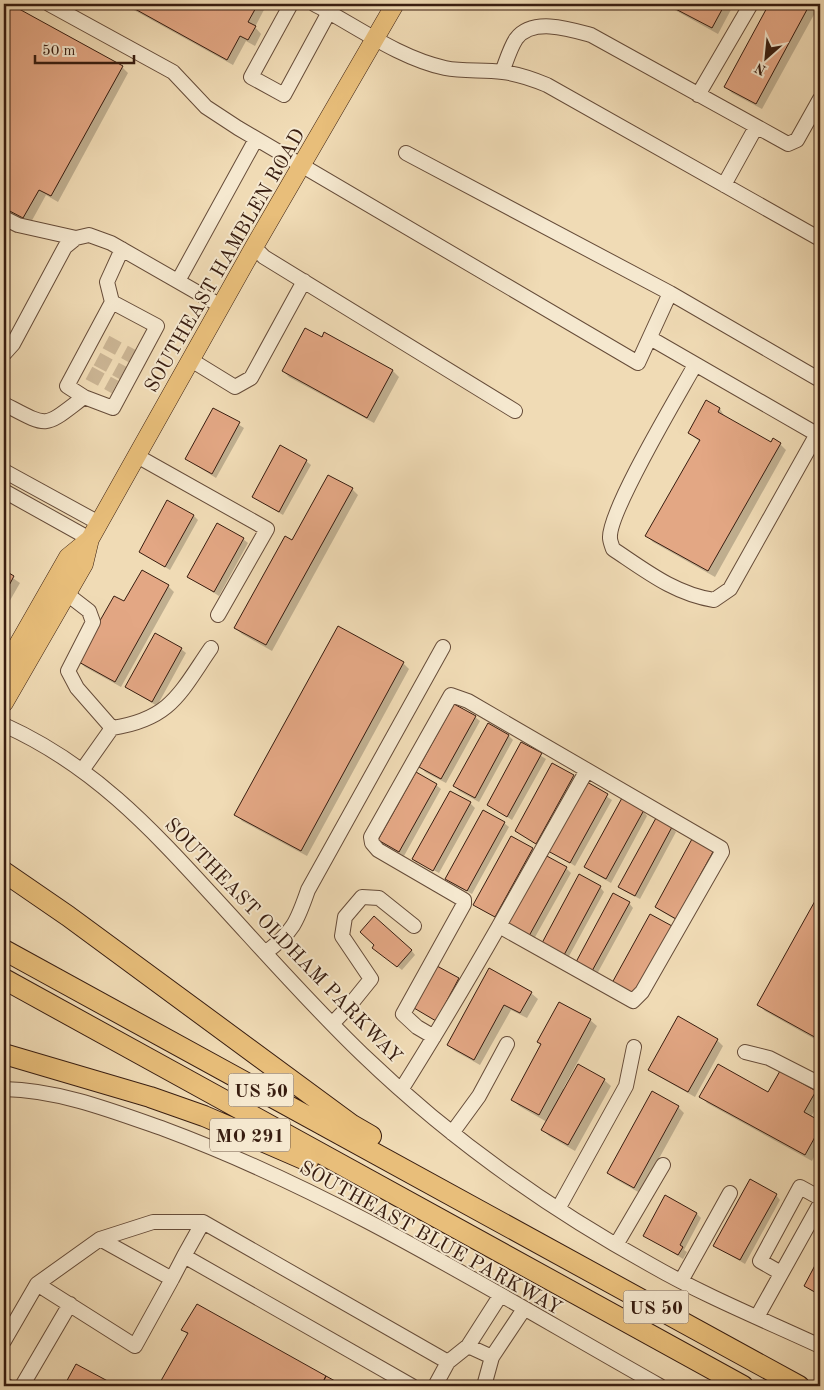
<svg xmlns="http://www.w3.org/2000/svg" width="824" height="1390" font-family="'Old Standard TT',serif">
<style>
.shadow{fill:#0003}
.building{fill:#e3a784;stroke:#381d10}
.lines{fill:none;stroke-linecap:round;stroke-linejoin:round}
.minor-tunnel{stroke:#cbb594;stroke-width:14;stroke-dasharray:14 7;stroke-linecap:butt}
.minor-casing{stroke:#664c39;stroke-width:16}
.major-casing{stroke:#381d10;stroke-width:19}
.highway-casing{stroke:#381d10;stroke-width:22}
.minor{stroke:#f5e8cf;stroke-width:14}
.major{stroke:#e8be7a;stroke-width:18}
.highway{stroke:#e8be7a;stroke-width:20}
.labels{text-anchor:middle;stroke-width:4;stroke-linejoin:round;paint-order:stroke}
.shield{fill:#f5e8cf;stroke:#715a49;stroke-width:1}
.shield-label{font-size:19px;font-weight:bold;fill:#381d10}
.street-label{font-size:20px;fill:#381d10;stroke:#f5e8cf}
</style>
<rect width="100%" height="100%" fill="#f0dbb5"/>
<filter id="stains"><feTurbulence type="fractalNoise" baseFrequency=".004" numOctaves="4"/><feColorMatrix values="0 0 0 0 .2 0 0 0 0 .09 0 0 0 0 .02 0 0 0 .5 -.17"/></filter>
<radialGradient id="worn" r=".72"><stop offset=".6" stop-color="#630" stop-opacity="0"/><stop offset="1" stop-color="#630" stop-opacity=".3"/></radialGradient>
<path class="shadow" d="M 4,4 L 122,67 L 128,73 L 58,202 L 46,195 L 30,224 L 4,209 Z
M 123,4 L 267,4 L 255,27 L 261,34 L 255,46 L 246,41 L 233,65 Z
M 668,4 L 734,4 L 718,34 L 673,9 Z
M 771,4 L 808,4 L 816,11 L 762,109 L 732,93 L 725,86 Z
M 325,334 L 393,371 L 399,377 L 374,423 L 289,377 L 283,371 Z
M 707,402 L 720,409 L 725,417 L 772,443 L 780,444 L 786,450 L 715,577 L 653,542 L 647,536 L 700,442 L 689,433 Z
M 214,409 L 244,428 L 216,478 L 186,459 Z
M 306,461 L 311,465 L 283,515 L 253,497 Z
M 352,489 L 358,495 L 272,651 L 242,634 L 235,628 L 293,542 Z
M 194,516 L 198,520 L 170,570 L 140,552 Z
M 243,539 L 248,543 L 219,596 L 189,577 Z
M 4,572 L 20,583 L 4,611 Z
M 168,586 L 174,592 L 121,687 L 85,667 L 79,661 L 125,603 Z
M 181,649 L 186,653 L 157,706 L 126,687 Z
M 403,663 L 409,669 L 307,856 L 242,821 L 236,814 Z
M 475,717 L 480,721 L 446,783 L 425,772 L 421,767 Z
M 509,736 L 513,740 L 479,802 L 459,791 L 455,786 Z
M 522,744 L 546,759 L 512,820 L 488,805 Z
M 553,765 L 578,780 L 541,847 L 516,831 Z
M 587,784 L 612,800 L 575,866 L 550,850 Z
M 436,785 L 441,789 L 404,856 L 384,844 L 379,840 Z
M 470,803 L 475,808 L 439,873 L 417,861 L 417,863 L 413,859 Z
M 643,811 L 647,816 L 611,883 L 590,871 L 586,867 Z
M 504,823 L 509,827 L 472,894 L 451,883 L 447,879 Z
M 672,828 L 676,832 L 640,899 L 624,891 L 620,886 Z
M 532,849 L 537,853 L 500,920 L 480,909 L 475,905 Z
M 713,851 L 718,856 L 681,923 L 661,911 L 656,907 Z
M 566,868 L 571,873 L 534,939 L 513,928 Z
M 600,887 L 604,892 L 568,958 L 548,947 Z
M 820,895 L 820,1042 L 765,1011 L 759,1005 Z
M 629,903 L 633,908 L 597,974 L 582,966 Z
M 411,950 L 415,955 L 402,970 L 378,952 Z
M 489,970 L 531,993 L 538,999 L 527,1018 L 511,1010 L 480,1065 L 455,1051 L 448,1045 Z
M 458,979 L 463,983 L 441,1024 L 416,1008 Z
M 559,1003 L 590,1020 L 597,1026 L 563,1089 L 604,1080 L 611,1086 L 575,1151 L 549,1136 L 543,1130 L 547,1122 L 519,1106 L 513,1100 L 542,1045 Z
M 717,1040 L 723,1046 L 695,1097 L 656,1075 L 650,1069 Z
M 815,1092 L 820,1100 L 811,1117 L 820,1122 L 820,1145 L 812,1161 L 707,1103 L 701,1096 Z
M 678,1107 L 684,1113 L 640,1193 L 615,1179 L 608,1173 Z
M 776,1195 L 780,1200 L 745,1264 L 715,1246 Z
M 697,1214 L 701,1218 L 684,1250 L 687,1252 L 683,1259 L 645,1235 Z
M 820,1259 L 820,1296 L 806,1286 Z
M 197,1305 L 341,1386 L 159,1386 L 188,1335 L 183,1330 Z"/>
<path class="building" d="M 4,4 L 10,4 L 123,66 L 51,196 L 39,190 L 23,218 L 4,208 Z
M 126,4 L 258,4 L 248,22 L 256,26 L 248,40 L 240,36 L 227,60 Z
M 666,4 L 725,4 L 712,28 Z
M 769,4 L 810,4 L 756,104 L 724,87 Z
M 305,328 L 322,337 L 324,332 L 393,370 L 367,418 L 282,371 Z
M 706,400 L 720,408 L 718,412 L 771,442 L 773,438 L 781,443 L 708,571 L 645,536 L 700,440 L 688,433 Z
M 213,408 L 240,422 L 212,474 L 185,459 Z
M 280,445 L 307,460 L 279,512 L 252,497 Z
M 328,475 L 353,488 L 266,645 L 234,628 L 285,536 L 292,540 Z
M 167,500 L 194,515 L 165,567 L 139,552 Z
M 217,523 L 244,538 L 214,592 L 187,577 Z
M 4,570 L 14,576 L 4,595 Z
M 142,570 L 169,585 L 115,682 L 77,661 L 114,596 L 124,601 Z
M 338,626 L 404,662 L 301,851 L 234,815 Z
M 155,633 L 182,648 L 152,702 L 125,687 Z
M 454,704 L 476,716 L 441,779 L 419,767 Z
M 488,723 L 509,735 L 475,798 L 453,786 Z
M 521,742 L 542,753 L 507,817 L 487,805 Z
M 552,763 L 574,775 L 536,844 L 515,831 Z
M 416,772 L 437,784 L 399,852 L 378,840 Z
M 587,782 L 608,794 L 570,863 L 548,851 Z
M 450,791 L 471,802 L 433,871 L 412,859 Z
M 622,798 L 644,810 L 606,879 L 584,867 Z
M 483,810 L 505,822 L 467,891 L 445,879 Z
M 656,818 L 672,827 L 635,896 L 618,887 Z
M 511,836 L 533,848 L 495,917 L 473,905 Z
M 692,839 L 714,850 L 676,919 L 655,907 Z
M 545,855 L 567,867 L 529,936 L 507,924 Z
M 579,874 L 601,886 L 564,955 L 542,943 Z
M 820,892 L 820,1040 L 757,1005 Z
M 613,893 L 630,902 L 592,971 L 576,962 Z
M 650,914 L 672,926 L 634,995 L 612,983 Z
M 374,916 L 412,950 L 397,967 L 372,948 L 374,945 L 360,932 Z
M 437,966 L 459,978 L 436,1021 L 414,1008 Z
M 489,968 L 532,992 L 520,1013 L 504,1005 L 474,1060 L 447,1045 Z
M 559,1002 L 591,1019 L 539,1115 L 511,1100 L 541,1044 L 537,1042 Z
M 678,1016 L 718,1039 L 688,1092 L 648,1070 Z
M 578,1064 L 605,1079 L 568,1145 L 541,1130 Z
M 718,1064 L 768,1092 L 780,1071 L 816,1091 L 804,1112 L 820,1121 L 820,1128 L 805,1155 L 699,1097 Z
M 652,1091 L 679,1106 L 634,1188 L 607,1173 Z
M 750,1179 L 777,1194 L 740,1260 L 713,1246 Z
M 665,1195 L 697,1213 L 680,1245 L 683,1247 L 678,1255 L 643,1236 Z
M 820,1256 L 820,1295 L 804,1286 Z
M 197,1304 L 326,1376 L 321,1386 L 158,1386 L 188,1333 L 181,1330 Z
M 76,1364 L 117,1386 L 64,1386 Z
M 326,1376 L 344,1386 L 321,1386 Z"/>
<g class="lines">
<path class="minor-tunnel" d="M 106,342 L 132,356
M 97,359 L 123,373
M 89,373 L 115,387"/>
<defs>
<path id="minor" d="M 49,4 L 173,72 L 206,107 L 238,128 L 638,363 L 670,293 L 820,380
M 291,4 L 251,77 L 284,95 L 329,12
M 314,4 C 356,26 399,58 445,68 C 464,72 484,69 503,72 C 518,74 533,79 547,85 L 820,239
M 502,72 C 506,62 510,48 516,39 C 532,17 570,29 591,35 L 788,144 L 797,140 L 820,99
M 698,95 L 751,4
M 406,153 L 670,293
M 724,185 L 756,127
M 4,218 L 18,225 L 76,238
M 254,247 L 264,257 L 515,411
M 178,281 L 256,139
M 650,338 L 820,436
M 4,354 L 13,344 L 65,247 L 76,238 L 89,235 L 111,243 L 221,306
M 191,360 L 235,387 L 251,378 L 304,281
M 695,365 C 679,394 608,512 610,538 C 610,541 612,546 613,549 C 646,571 675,594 714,600 L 730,589 L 817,434
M 84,397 L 67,386 L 112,302
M 4,404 C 50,428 43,428 84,397 L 113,408 L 157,326 L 112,302 L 107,282 L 122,249
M 137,456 L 267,529 L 218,615
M 4,471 L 99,523
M 4,491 L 90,539
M 67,594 L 89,611 L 93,622 L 68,671 L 77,688 L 112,728 L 83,769
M 4,725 C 91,764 149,826 212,895 C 261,948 309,1003 362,1054 C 448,1137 546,1207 651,1265 C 705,1296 764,1320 820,1346
M 112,728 C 171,719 180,693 211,648
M 499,926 L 587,770
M 265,953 C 293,932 297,922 308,890 L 443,647
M 332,1024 L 350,1005 L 371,979 L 342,936 L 345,917 L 362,897 L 379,898 L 414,926
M 745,1052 L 769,1058 L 820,1084
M 4,1089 C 59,1090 113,1111 164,1129 C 339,1194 498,1295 660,1386
M 401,1090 C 435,1036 467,982 499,926 L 633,1001 L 642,992 L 722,852 L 721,848 L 468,701 L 451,695 L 371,837 L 372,843 L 378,850 L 464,900 L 464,904 L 403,1014 L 417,1027 L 434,1037
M 452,1133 L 479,1096 L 507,1044
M 558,1209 L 626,1086 L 634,1047
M 616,1245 L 663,1165
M 184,1256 L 203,1222
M 781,1273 L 760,1261 L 800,1187 L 820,1198
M 172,1279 L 184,1256 L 412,1386
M 681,1281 L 730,1193
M 37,1284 L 135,1346 L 172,1279 L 100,1239
M 757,1317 L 820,1204
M 4,1341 L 37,1284 L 100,1239 L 153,1222 L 203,1222 L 448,1362
M 468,1346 L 492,1357
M 4,1385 L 7,1386
M 22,1386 L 70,1304
M 435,1386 L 448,1362 L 468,1346 L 500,1296
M 484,1386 L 492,1357 L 524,1309"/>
<path id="major" d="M 90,539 L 254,247 L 395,4
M 4,669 L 68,557 L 90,539 L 84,564 L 4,703"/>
<path id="highway" d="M 4,872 L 68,916 L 352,1125 L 371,1136
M 4,950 L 799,1386
M 4,979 L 743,1386
M 4,1054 L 150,1097 L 204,1116 L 308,1161"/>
</defs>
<use href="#minor" class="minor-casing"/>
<use href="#major" class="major-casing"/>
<use href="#highway" class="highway-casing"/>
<use href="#minor" class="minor"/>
<use href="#major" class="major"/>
<use href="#highway" class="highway"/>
</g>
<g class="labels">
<g class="shield">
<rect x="228.5" y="1073.5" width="65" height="33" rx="4"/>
<rect x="210" y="1118.5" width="80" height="33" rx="4"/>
<rect x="623.5" y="1290.5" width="65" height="33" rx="4"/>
</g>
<g class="shield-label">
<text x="261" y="1097">US 50</text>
<text x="250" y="1142">MO 291</text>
<text x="656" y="1314">US 50</text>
</g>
<g class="street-label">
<text transform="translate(224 260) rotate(-60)" y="7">SOUTHEAST HAMBLEN ROAD</text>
<text transform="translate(284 940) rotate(46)" y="7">SOUTHEAST OLDHAM PARKWAY</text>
<text transform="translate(431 1237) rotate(29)" y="7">SOUTHEAST BLUE PARKWAY</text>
</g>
</g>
<rect width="824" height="1390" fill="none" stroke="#f0dbb5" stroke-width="20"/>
<rect x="5" y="5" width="814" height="1380" fill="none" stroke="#381d10" stroke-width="2.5"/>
<rect x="10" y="10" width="804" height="1370" fill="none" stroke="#381d10"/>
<g transform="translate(766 58) rotate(207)" stroke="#f5e8cf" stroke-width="4" paint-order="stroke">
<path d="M0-4L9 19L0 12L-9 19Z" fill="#381d10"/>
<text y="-8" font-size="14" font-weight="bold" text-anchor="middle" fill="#381d10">N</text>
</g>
<path d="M35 55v8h99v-8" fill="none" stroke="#381d10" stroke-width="2.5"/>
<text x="42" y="55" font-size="15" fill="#381d10" stroke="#f5e8cf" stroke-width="4" paint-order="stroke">50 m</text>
<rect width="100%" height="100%" filter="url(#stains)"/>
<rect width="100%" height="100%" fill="url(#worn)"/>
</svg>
